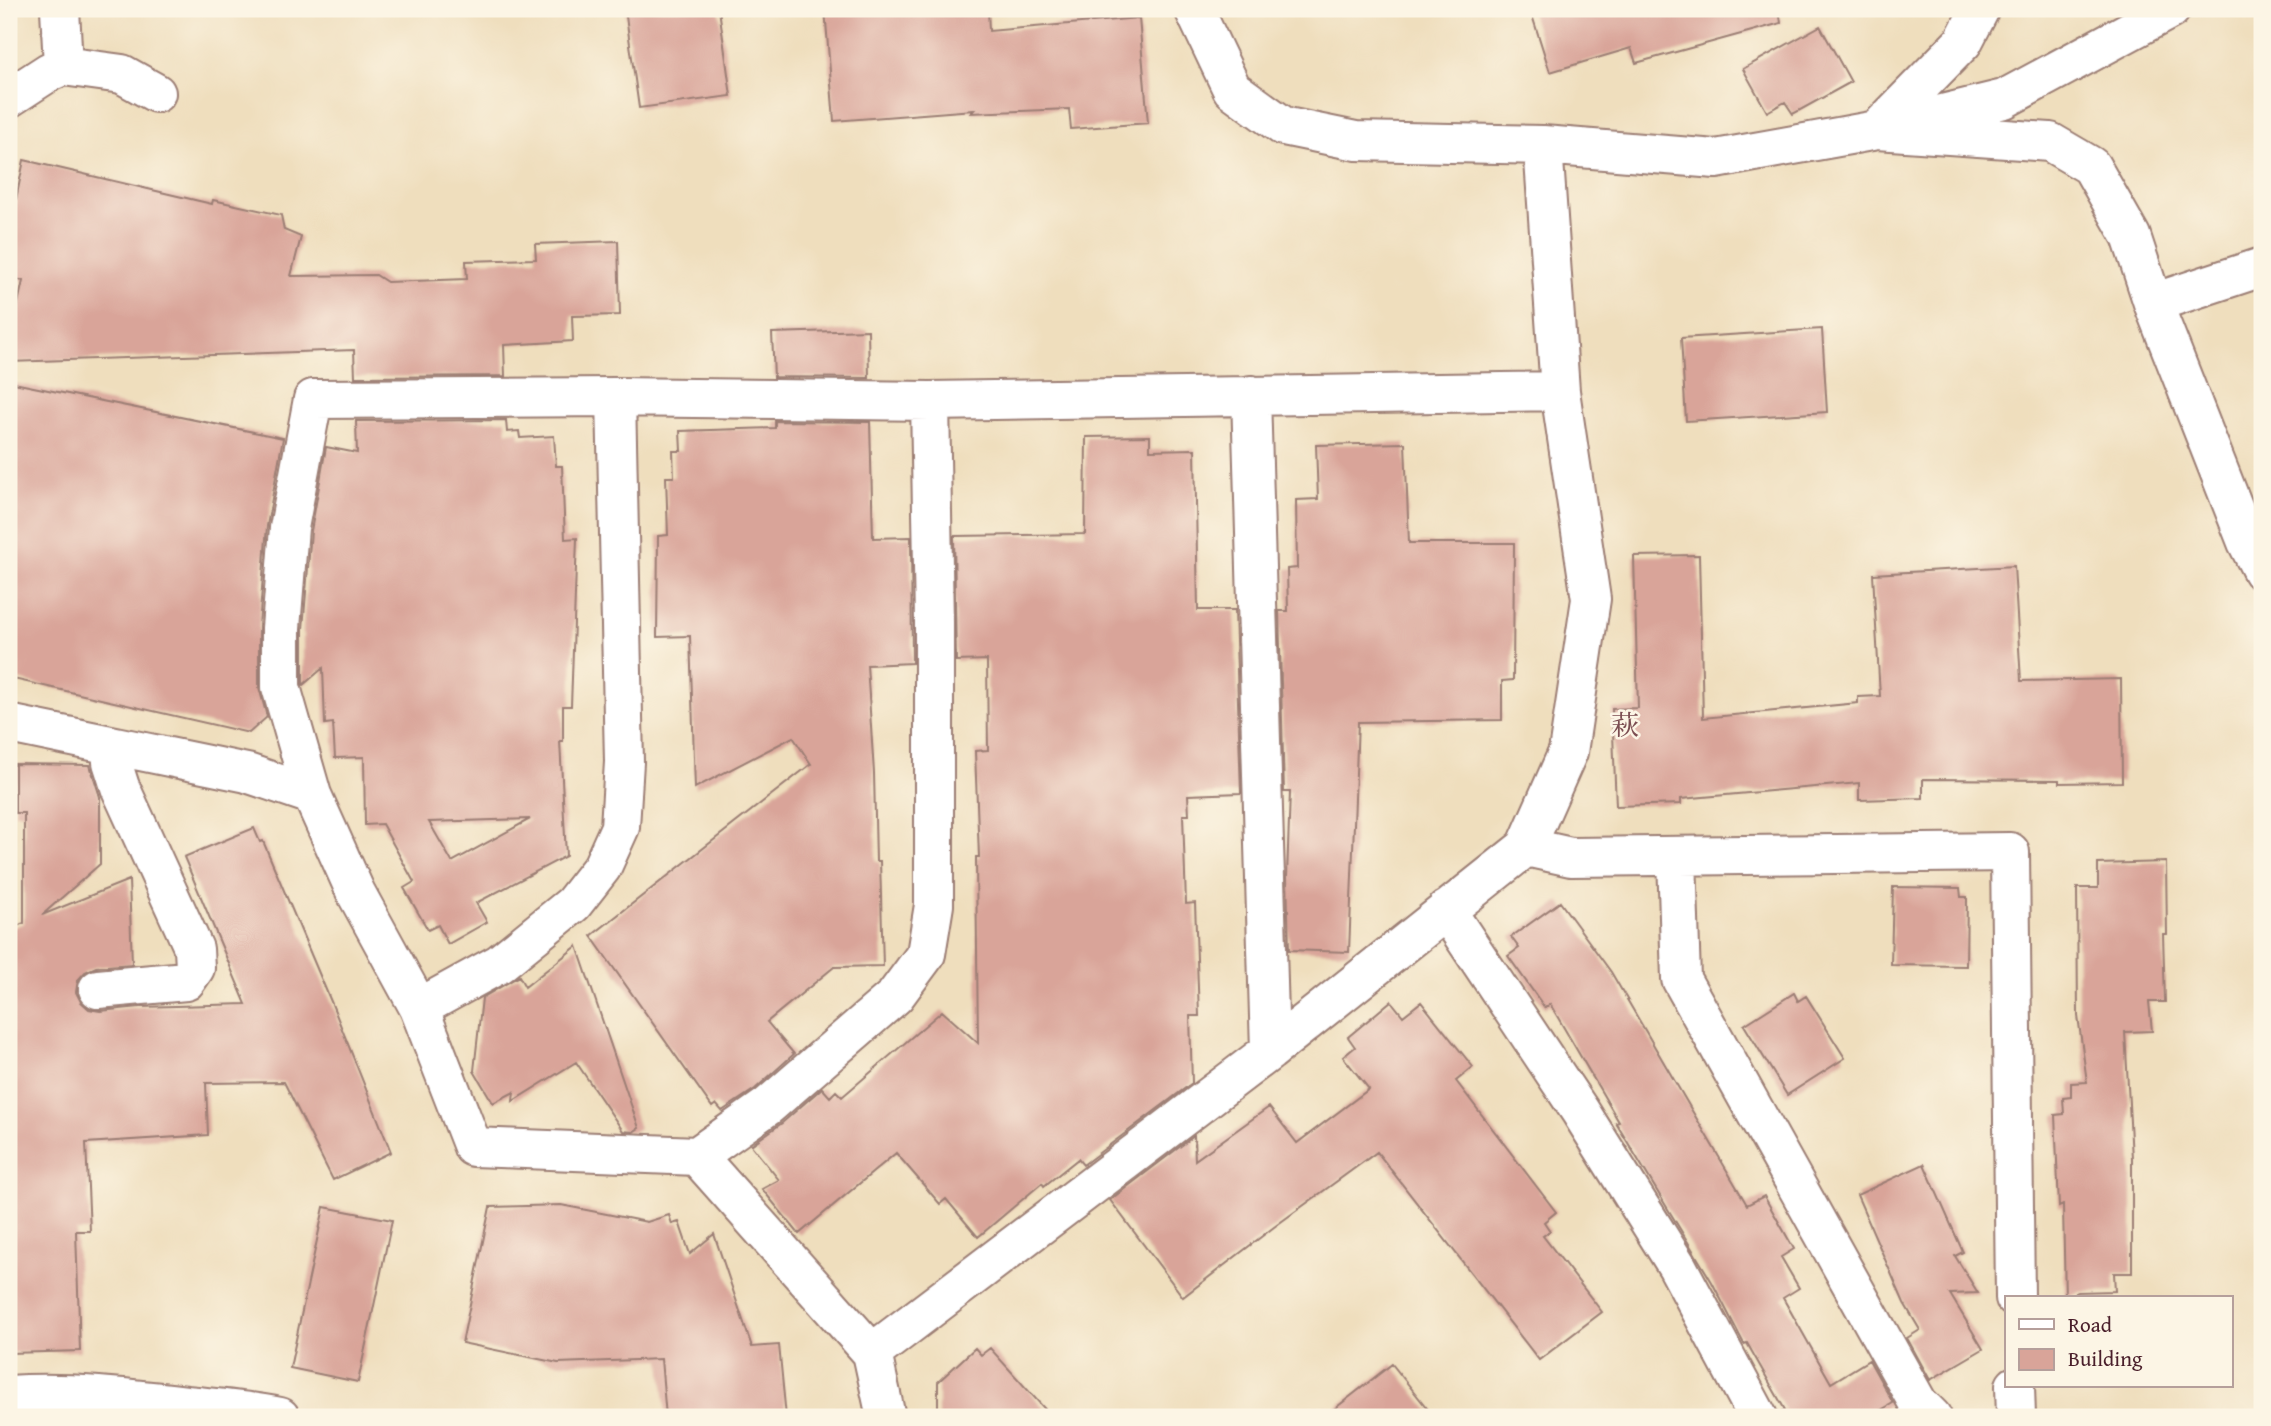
<svg xmlns="http://www.w3.org/2000/svg" width="2271" height="1426" font-family="'Gentium Book Plus','Noto Serif JP',serif">
<style>
.building{fill:#d9a499;fill-rule:evenodd}
.lines{fill:none;stroke-linecap:round;stroke-linejoin:round}
.minor-casing{stroke:#9c7e74;stroke-width:42}
.primary-casing{stroke:#9c7e74;stroke-width:42}
.minor{stroke:#fff;stroke-width:38}
.primary{stroke:#fff;stroke-width:38}
.labels{text-anchor:middle;stroke-width:5;stroke-linejoin:round;paint-order:stroke}
.quarter-label{font-size:28px;fill:#7c4e52;stroke:#fcf5e5}
</style>
<rect width="100%" height="100%" fill="#fcf5e5"/>
<filter id="ink" filterUnits="userSpaceOnUse"><feTurbulence type="fractalNoise" baseFrequency=".0143" numOctaves="2"/><feDisplacementMap in="SourceGraphic" scale="14" xChannelSelector="R" yChannelSelector="G"/><feConvolveMatrix kernelMatrix="1 2 1 2 8 2 1 2 1" color-interpolation-filters="sRGB"/></filter>
<filter id="wash" filterUnits="userSpaceOnUse"><feTurbulence type="fractalNoise" baseFrequency=".00686" numOctaves="4" result="noise"/><feDisplacementMap in="SourceGraphic" scale="28" xChannelSelector="R" yChannelSelector="G"/><feGaussianBlur stdDeviation="1.57" result="paint"/><feColorMatrix in="noise" values="0 0 0 0 0 0 0 0 0 0 0 0 0 0 0 0 0 1.4 0 .05"/><feComposite in="paint" operator="in"/></filter>
<g filter="url(#wash)">
<rect width="100%" height="100%" fill="#efdebd"/>
<g id="blocks">
<path class="building" d="M 625,9 L 719,9 L 731,96 L 639,108 Z
M 825,9 L 988,9 L 989,31 L 1139,18 L 1148,123 L 1071,129 L 1069,109 L 971,113 L 974,110 L 834,121 Z
M 1530,9 L 1779,9 L 1781,23 L 1636,63 L 1631,48 L 1550,72 Z
M 1820,26 L 1851,82 L 1793,114 L 1785,102 L 1767,112 L 1743,69 Z
M 24,160 L 212,204 L 213,200 L 281,215 L 284,230 L 301,237 L 291,276 L 376,275 L 387,282 L 467,279 L 466,261 L 536,259 L 535,244 L 618,241 L 620,315 L 572,316 L 573,341 L 504,345 L 505,376 L 355,377 L 354,350 L 9,362 L 9,343 L 23,281 L 9,277 L 9,234 Z
M 1822,329 L 1827,412 L 1686,421 L 1681,338 Z
M 868,330 L 869,378 L 774,377 L 772,333 Z
M 9,382 L 283,438 L 267,526 L 259,626 L 259,687 L 267,717 L 249,733 L 9,678 Z
M 506,420 L 507,432 L 519,431 L 520,438 L 554,436 L 556,466 L 562,466 L 565,539 L 577,538 L 571,706 L 563,706 L 563,741 L 560,741 L 566,856 L 476,903 L 487,922 L 448,944 L 438,925 L 428,930 L 404,888 L 414,882 L 382,824 L 365,825 L 364,757 L 335,758 L 333,723 L 325,724 L 323,668 L 303,685 L 303,629 L 311,531 L 326,447 L 357,453 L 356,421 ZM 530,819 L 452,862 L 429,822 Z
M 775,421 L 870,422 L 873,538 L 911,537 L 912,663 L 867,665 L 874,773 L 876,861 L 880,861 L 883,966 L 834,967 L 767,1022 L 794,1054 L 755,1089 L 722,1111 L 716,1104 L 712,1107 L 591,936 L 811,764 L 793,737 L 695,788 L 690,636 L 657,637 L 658,536 L 668,535 L 666,477 L 674,477 L 673,451 L 681,451 L 680,431 L 775,428 Z
M 1150,436 L 1150,450 L 1195,449 L 1198,610 L 1235,610 L 1241,793 L 1188,795 L 1189,815 L 1183,815 L 1186,904 L 1195,903 L 1199,1016 L 1190,1016 L 1192,1083 L 1083,1165 L 1078,1159 L 1044,1186 L 1042,1183 L 978,1237 L 946,1199 L 940,1204 L 896,1153 L 799,1234 L 762,1189 L 779,1180 L 751,1145 L 782,1123 L 822,1088 L 830,1097 L 836,1091 L 842,1097 L 942,1011 L 978,1043 L 976,857 L 979,857 L 975,751 L 988,750 L 987,660 L 956,661 L 954,536 L 1085,534 L 1086,437 Z
M 1405,443 L 1409,543 L 1514,543 L 1513,680 L 1502,681 L 1502,720 L 1358,722 L 1349,952 L 1289,950 L 1287,877 L 1290,792 L 1284,792 L 1279,611 L 1288,611 L 1287,569 L 1297,568 L 1296,500 L 1318,499 L 1316,445 Z
M 1699,555 L 1703,718 L 1858,703 L 1858,697 L 1880,696 L 1873,574 L 2014,566 L 2021,681 L 2121,679 L 2122,782 L 2059,783 L 2059,780 L 1923,779 L 1923,798 L 1859,800 L 1859,783 L 1681,799 L 1681,804 L 1616,806 L 1612,709 L 1638,708 L 1634,556 Z
M 15,764 L 90,765 L 100,797 L 100,864 L 42,915 L 129,880 L 132,964 L 96,967 L 85,972 L 78,980 L 76,992 L 81,1002 L 89,1009 L 100,1011 L 140,1007 L 246,1004 L 184,857 L 254,828 L 260,842 L 263,841 L 332,1004 L 391,1152 L 333,1180 L 284,1082 L 206,1083 L 208,1135 L 86,1143 L 90,1231 L 76,1231 L 80,1351 L 9,1353 L 9,929 L 24,923 L 24,813 L 15,813 Z
M 2166,862 L 2167,934 L 2163,934 L 2165,1002 L 2149,1002 L 2152,1031 L 2125,1032 L 2132,1158 L 2132,1273 L 2114,1273 L 2115,1291 L 2078,1292 L 2065,1298 L 2063,1205 L 2059,1207 L 2055,1115 L 2064,1114 L 2063,1098 L 2071,1097 L 2071,1083 L 2087,1082 L 2078,1016 L 2077,888 L 2098,888 L 2098,864 Z
M 1893,887 L 1960,888 L 1961,897 L 1967,897 L 1966,966 L 1891,965 Z
M 1560,902 L 1611,972 L 1747,1205 L 1764,1196 L 1794,1249 L 1781,1257 L 1799,1288 L 1783,1298 L 1831,1383 L 1869,1360 L 1893,1403 L 1869,1417 L 1780,1417 L 1779,1414 L 1785,1410 L 1747,1343 L 1744,1344 L 1712,1282 L 1616,1123 L 1619,1122 L 1550,1004 L 1545,1008 L 1508,956 L 1519,948 L 1511,937 Z
M 577,946 L 639,1128 L 633,1132 L 623,1131 L 576,1062 L 513,1101 L 514,1092 L 493,1103 L 474,1071 L 482,998 L 519,976 L 525,987 Z
M 1794,993 L 1798,1001 L 1806,996 L 1845,1058 L 1787,1095 L 1744,1025 Z
M 1391,1001 L 1403,1016 L 1421,1002 L 1473,1067 L 1456,1081 L 1556,1212 L 1544,1222 L 1550,1231 L 1543,1236 L 1602,1312 L 1539,1360 L 1377,1152 L 1274,1227 L 1183,1297 L 1110,1200 L 1194,1136 L 1195,1160 L 1269,1107 L 1297,1143 L 1369,1089 L 1343,1057 L 1355,1047 L 1348,1037 Z
M 1924,1164 L 1963,1252 L 1955,1256 L 1978,1293 L 1950,1294 L 1983,1349 L 1930,1380 L 1907,1338 L 1920,1330 L 1904,1303 L 1857,1195 Z
M 561,1205 L 647,1222 L 669,1215 L 672,1224 L 679,1222 L 690,1254 L 714,1234 L 752,1347 L 779,1345 L 786,1417 L 666,1417 L 661,1359 L 558,1363 L 462,1343 L 490,1207 Z
M 324,1207 L 392,1220 L 358,1382 L 290,1368 Z
M 975,1348 L 981,1355 L 990,1348 L 1052,1417 L 938,1417 L 938,1382 Z
M 1392,1364 L 1434,1417 L 1324,1417 Z"/>
</g>
</g>
<g filter="url(#ink)">
<use href="#blocks" fill-opacity="0" stroke="#9c7e74" stroke-width="2"/>
<g class="lines">
<defs>
<path id="minor" d="M 60,9 L 63,66
M 1194,9 L 1232,89 L 1283,126 L 1356,141 L 1543,145 L 1716,159 L 1877,130 L 2050,142 L 2091,166 L 2131,236 L 2153,303 L 2247,542 L 2262,571
M 9,98 L 49,72 L 63,66 L 122,74 L 156,93
M 1914,121 L 2004,99 L 2171,9
M 1877,130 L 1963,42 L 1980,9
M 1543,145 L 1560,391
M 2153,303 L 2262,267
M 1251,395 L 1270,1051
M 9,724 L 247,773 L 312,795
M 1526,847 L 1571,857 L 2010,852 L 2015,1298
M 1677,857 L 1681,979 L 1918,1403 L 1932,1417
M 1446,910 L 1580,1111 L 1677,1266 L 1758,1417
M 98,989 L 186,981 L 195,968 L 194,949 L 120,787 L 112,762 L 111,745
M 419,1008 L 499,964 L 573,904 L 602,867 L 620,827 L 624,762 L 616,397
M 697,1156 L 768,1106 L 895,996 L 926,954 L 934,905 L 934,622 L 930,401
M 872,1353 L 1270,1051 L 1526,847 L 1568,752 L 1591,599 L 1560,391 L 930,401 L 616,397 L 313,399 L 289,528 L 281,628 L 281,687 L 312,795 L 356,893 L 419,1008 L 473,1147 L 697,1156 L 872,1353 L 886,1417
M 2015,1386 L 2016,1417"/>
<path id="primary" d="M 9,1395 C 68,1391 129,1398 188,1405 C 219,1408 250,1411 280,1417"/>
</defs>
<use href="#minor" class="minor-casing"/>
<use href="#primary" class="primary-casing"/>
<use href="#minor" class="minor"/>
<use href="#primary" class="primary"/>
</g>
</g>
<g class="labels">
<g class="quarter-label">
<text x="1625" y="735">萩</text>
</g>
</g>
<rect width="2271" height="1426" fill="none" stroke="#fcf5e5" stroke-width="35"/>
<rect x="2005" y="1296" width="228" height="91" fill="#fcf5e5" stroke="#b59f9b" stroke-width="2"/>
<rect x="2019" y="1319" width="35" height="10" fill="#ffffff" stroke="#b59f9b" stroke-width="2"/>
<text x="2068" y="1332" font-size="21" fill="#4a1f2b">Road</text>
<rect x="2019" y="1349" width="35" height="21" fill="#d9a499" stroke="#b59f9b" stroke-width="2"/>
<text x="2068" y="1366" font-size="21" fill="#4a1f2b">Building</text>
</svg>
